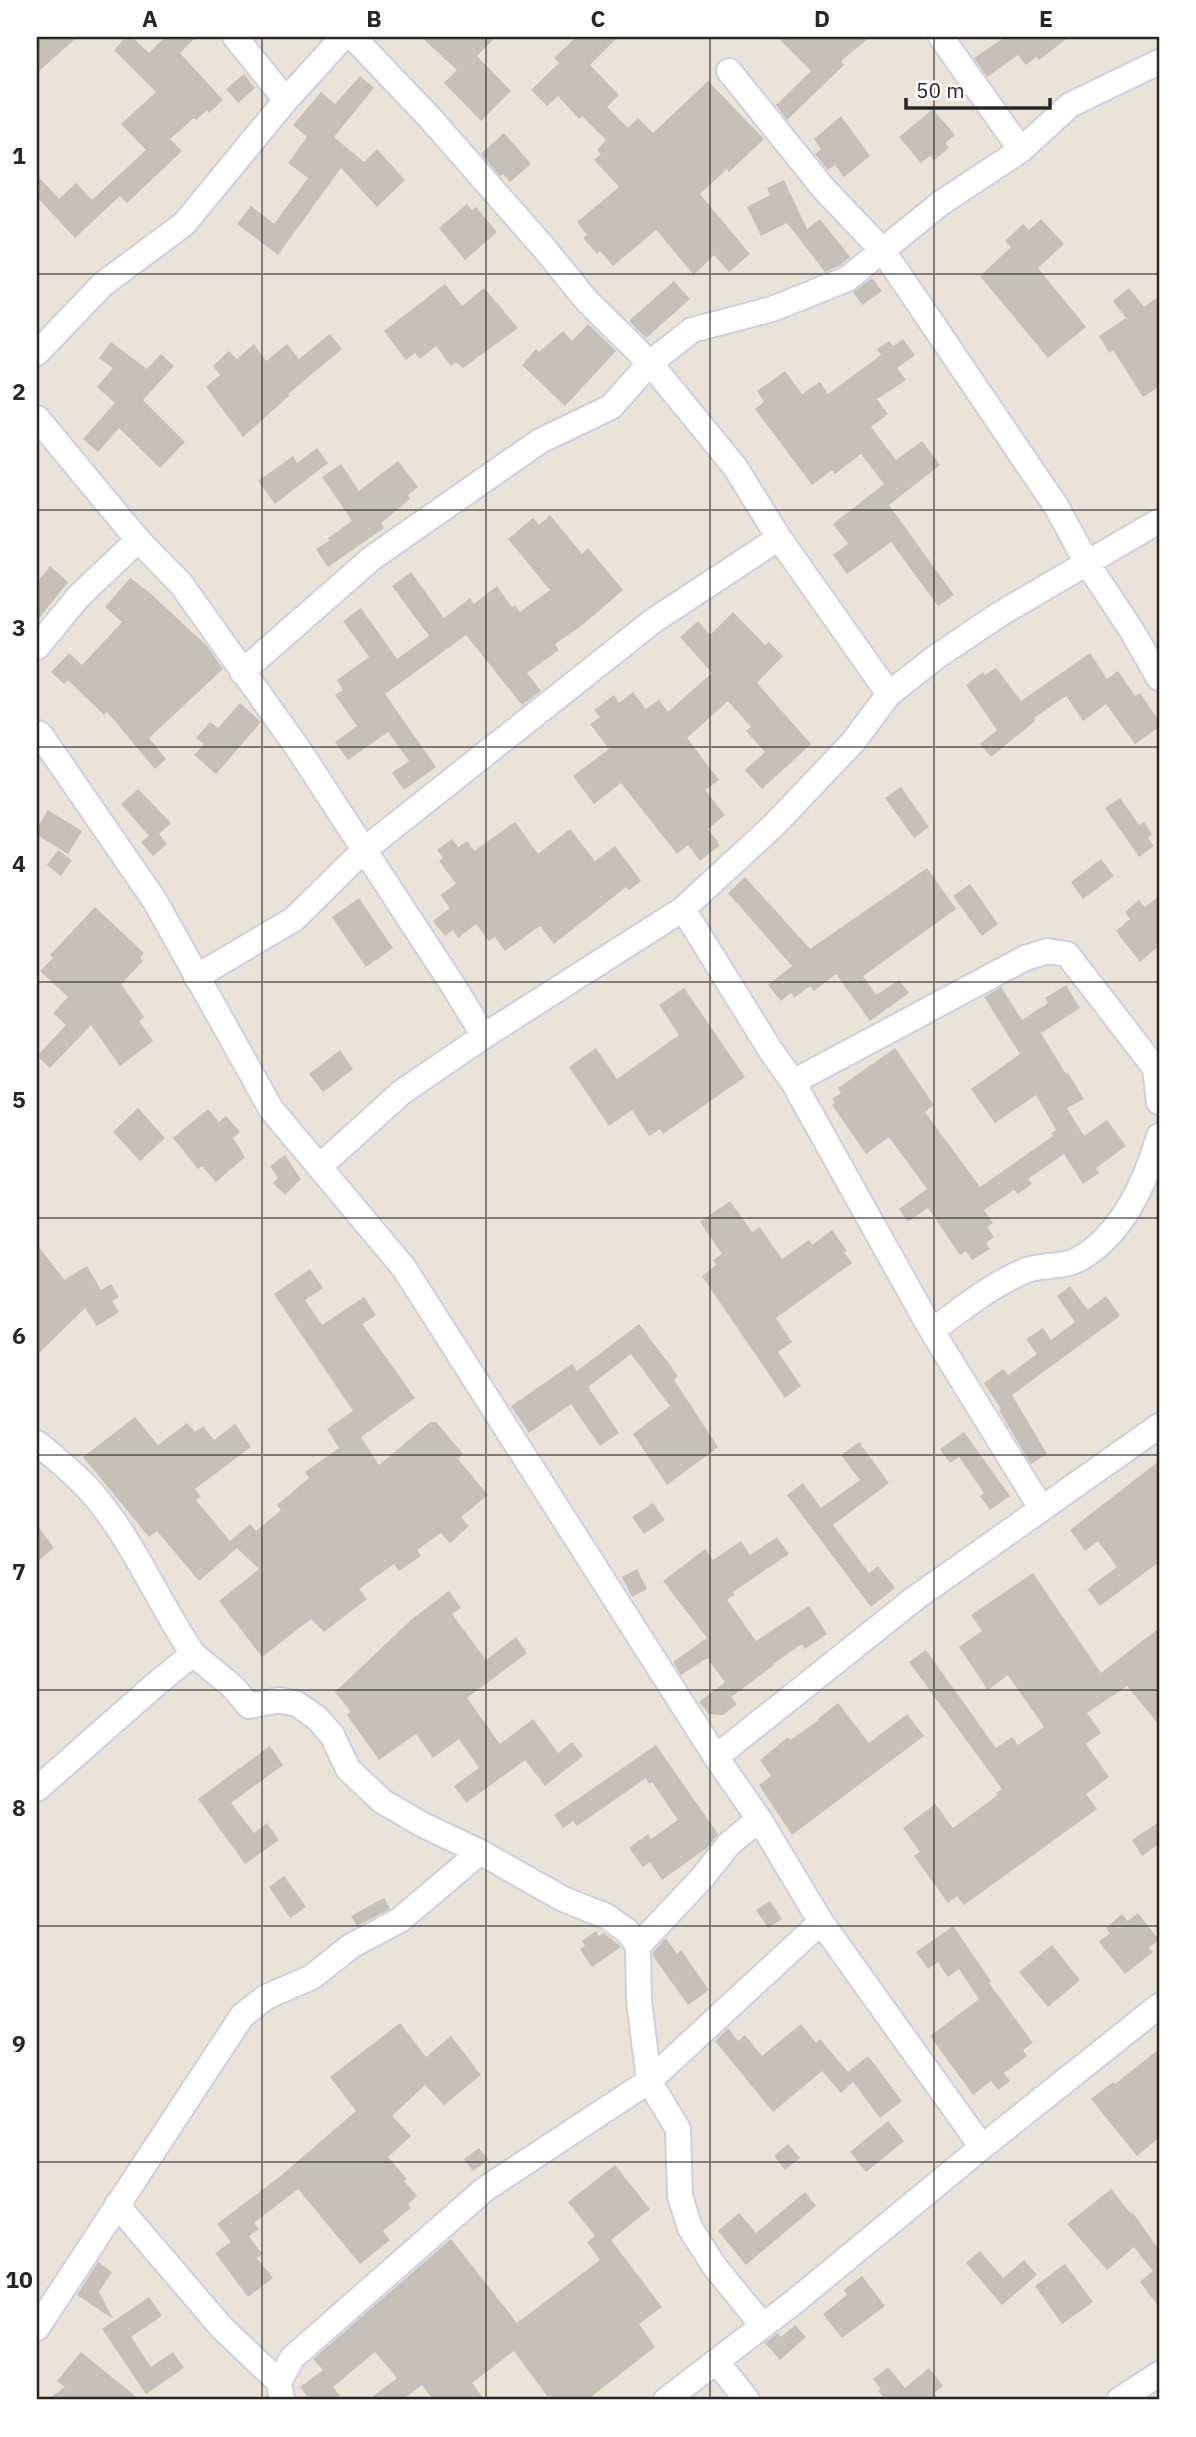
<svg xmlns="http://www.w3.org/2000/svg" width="1196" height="2437" font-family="'IBM Plex Sans',sans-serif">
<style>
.building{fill:#c5c1b8}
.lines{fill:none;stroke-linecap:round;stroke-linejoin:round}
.minor-casing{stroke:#cdcfe1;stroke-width:28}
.minor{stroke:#fff;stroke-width:24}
.grid{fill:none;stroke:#272727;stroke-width:2;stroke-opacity:0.55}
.neatline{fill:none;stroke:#272727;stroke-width:2.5}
.grid-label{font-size:23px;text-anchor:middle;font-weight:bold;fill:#272727}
</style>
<rect width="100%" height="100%" fill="#eae4d8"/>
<path class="building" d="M 43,37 L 77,37 L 37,73 L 37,42 Z
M 126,37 L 132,37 L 149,53 L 165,37 L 196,37 L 180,53 L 223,100 L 209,113 L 207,110 L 196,120 L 194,118 L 170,139 L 182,151 L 127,203 L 120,196 L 75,238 L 37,197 L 37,175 L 59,199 L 76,183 L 92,200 L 146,150 L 121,124 L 156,92 L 114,50 Z
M 421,37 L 496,37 L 477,56 L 511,91 L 481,121 L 444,83 L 457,70 Z
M 576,37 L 618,37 L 590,65 L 619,95 L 607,107 L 628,128 L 638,118 L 653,133 L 708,81 L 764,139 L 729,172 L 727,169 L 700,194 L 750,254 L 729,272 L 714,255 L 694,275 L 656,230 L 613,266 L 600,251 L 597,254 L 583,238 L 587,235 L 577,222 L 619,187 L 594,160 L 601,154 L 597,150 L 606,140 L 582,116 L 579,119 L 558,96 L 547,106 L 531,90 L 559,63 L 554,58 Z
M 777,37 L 870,37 L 841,61 L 844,65 L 787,120 L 776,105 L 811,71 Z
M 1005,37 L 1069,37 L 1039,60 L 1036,57 L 1026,65 L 1018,55 L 987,77 L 974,58 Z
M 244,74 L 255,88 L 238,103 L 226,89 Z
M 360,76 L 374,88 L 334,137 L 364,162 L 377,149 L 405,180 L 377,207 L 341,168 L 278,255 L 237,224 L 251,206 L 274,224 L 308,178 L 288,163 L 307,137 L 293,125 L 321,92 L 335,104 Z
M 933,109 L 955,135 L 945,143 L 949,148 L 934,160 L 930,156 L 921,163 L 899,137 Z
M 841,116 L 870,156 L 844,177 L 835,165 L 828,170 L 815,154 L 821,149 L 814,139 Z
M 504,133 L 531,164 L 510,182 L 503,174 L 500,176 L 481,154 Z
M 784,180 L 807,229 L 820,219 L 850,257 L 839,266 L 825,272 L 787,223 L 761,236 L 747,207 L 770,195 L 767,188 Z
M 467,204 L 472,210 L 476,207 L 497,232 L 465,260 L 439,228 Z
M 1041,219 L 1064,244 L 1038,268 L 1086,327 L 1048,358 L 980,276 L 1011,247 L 1005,241 L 1023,224 L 1029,230 Z
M 872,278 L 882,291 L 862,305 L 853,292 Z
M 674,281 L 690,299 L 646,338 L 629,321 Z
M 445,284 L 462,306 L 484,288 L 518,328 L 463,368 L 456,362 L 451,366 L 436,346 L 420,359 L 415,353 L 406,360 L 384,331 Z
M 1129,288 L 1144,307 L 1159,296 L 1159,387 L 1143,397 L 1113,350 L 1109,353 L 1099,336 L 1126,318 L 1113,301 Z
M 588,324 L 616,351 L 565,406 L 522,365 L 536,349 L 539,352 L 563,331 L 572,341 Z
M 330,334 L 342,349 L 288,394 L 290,395 L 243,437 L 206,387 L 220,375 L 213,366 L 229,351 L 237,359 L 254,344 L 266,361 L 287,344 L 299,359 Z
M 903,339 L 915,355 L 897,368 L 906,380 L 877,399 L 888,414 L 871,427 L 896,460 L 922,441 L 940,465 L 889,505 L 954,595 L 938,606 L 891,542 L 847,574 L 833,555 L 848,544 L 833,524 L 884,484 L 861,454 L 835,474 L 832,470 L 812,485 L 755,409 L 764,402 L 757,391 L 785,371 L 802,394 L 820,382 L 828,394 L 881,355 L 877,349 L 889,341 L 893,346 Z
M 111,342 L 147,369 L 161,354 L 174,366 L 143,400 L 185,442 L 160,468 L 119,428 L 98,452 L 83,439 L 115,403 L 97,387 L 113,368 L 99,358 Z
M 317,448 L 328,463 L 275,504 L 258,481 L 293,456 L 297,463 Z
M 398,461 L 418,487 L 408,495 L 410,499 L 381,523 L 384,528 L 328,567 L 316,549 L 329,541 L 328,538 L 352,521 L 322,477 L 341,464 L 359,491 Z
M 550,515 L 582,554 L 588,548 L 623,590 L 580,627 L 555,644 L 559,650 L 527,673 L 541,691 L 522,705 L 466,635 L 385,694 L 436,767 L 404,790 L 392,773 L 409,761 L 388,732 L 348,760 L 335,742 L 357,726 L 335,695 L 343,690 L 337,680 L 369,657 L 343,621 L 361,608 L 397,659 L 429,636 L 392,586 L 411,572 L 444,618 L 470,598 L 474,604 L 497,586 L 512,607 L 515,605 L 520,612 L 550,590 L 508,539 L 533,518 L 539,525 Z
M 50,566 L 68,582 L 37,621 L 37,582 Z
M 130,578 L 150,593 L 207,646 L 223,669 L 149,738 L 166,759 L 155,769 L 107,712 L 104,715 L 68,680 L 64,684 L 51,672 L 69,653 L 82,665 L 122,622 L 105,607 Z
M 733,612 L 765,645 L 769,642 L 783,656 L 757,683 L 811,744 L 762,789 L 745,770 L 765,752 L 746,731 L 751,727 L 728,701 L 687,738 L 719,780 L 705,790 L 725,815 L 708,829 L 720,845 L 700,861 L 688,845 L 677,854 L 621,783 L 594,804 L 573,776 L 609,749 L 590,724 L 600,717 L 594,710 L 614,695 L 619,703 L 633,692 L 646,709 L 659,700 L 668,712 L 712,673 L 680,637 L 698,621 L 710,635 Z
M 1090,653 L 1107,679 L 1118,671 L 1135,696 L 1140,693 L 1159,721 L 1159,727 L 1135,744 L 1106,704 L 1083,721 L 1066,696 L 1034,718 L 1035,721 L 991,757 L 980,744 L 997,730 L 966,685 L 983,672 L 985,675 L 996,668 L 1021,701 Z
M 240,703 L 261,722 L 216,774 L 194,755 L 204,744 L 196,738 L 210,722 L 218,728 Z
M 901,787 L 929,827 L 914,838 L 885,798 Z
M 138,789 L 171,823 L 159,834 L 167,844 L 153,856 L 141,842 L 149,836 L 121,804 Z
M 1120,798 L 1139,825 L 1144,822 L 1152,834 L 1148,838 L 1154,846 L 1139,857 L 1105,808 Z
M 48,810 L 82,831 L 68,854 L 37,835 L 37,828 Z
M 515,822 L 538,854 L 570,829 L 595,861 L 615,846 L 641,881 L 629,890 L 626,887 L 554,944 L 540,926 L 505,951 L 495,937 L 489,941 L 476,924 L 458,938 L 453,930 L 445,936 L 433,921 L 450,908 L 440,895 L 456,884 L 439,861 L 443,858 L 437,850 L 452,839 L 458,847 L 467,841 L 474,851 Z
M 58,850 L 72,860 L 61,876 L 47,865 Z
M 1101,859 L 1114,876 L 1083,899 L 1071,882 Z
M 927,868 L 956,909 L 863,976 L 876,995 L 899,980 L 909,993 L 870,1021 L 836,974 L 814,991 L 810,986 L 794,998 L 791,993 L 781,1001 L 768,985 L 792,966 L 728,893 L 745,877 L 810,949 Z
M 970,884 L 998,924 L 982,936 L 953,896 Z
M 1159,896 L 1159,946 L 1140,962 L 1116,931 L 1130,919 L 1125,912 L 1139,900 L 1145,907 Z
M 359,898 L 393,948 L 366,967 L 332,917 Z
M 95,907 L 144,953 L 140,958 L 143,961 L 121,984 L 144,1017 L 139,1021 L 153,1041 L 120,1066 L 91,1025 L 50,1068 L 37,1056 L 66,1025 L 53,1013 L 68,997 L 40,971 L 53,958 L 50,955 Z
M 1066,985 L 1080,1008 L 1041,1033 L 1066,1074 L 1068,1073 L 1084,1099 L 1067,1108 L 1084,1136 L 1107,1120 L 1126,1146 L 1096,1168 L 1099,1173 L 1083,1184 L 1064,1154 L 1028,1179 L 1032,1184 L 1018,1194 L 1014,1190 L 984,1210 L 993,1223 L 987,1227 L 994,1237 L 986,1243 L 990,1249 L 972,1260 L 966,1251 L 960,1255 L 928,1208 L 908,1222 L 899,1209 L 927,1189 L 889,1137 L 866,1154 L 832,1105 L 835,1103 L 832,1099 L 841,1093 L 838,1088 L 895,1048 L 934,1105 L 925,1112 L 980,1187 L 1053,1136 L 1051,1133 L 1056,1130 L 1036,1095 L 995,1123 L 971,1089 L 1020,1054 L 984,997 L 1001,987 L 1022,1020 L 1048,1003 L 1045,998 Z
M 684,988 L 745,1077 L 663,1134 L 660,1129 L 649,1136 L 632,1110 L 609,1126 L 569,1067 L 596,1048 L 617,1079 L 679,1035 L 659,1005 Z
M 340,1050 L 353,1069 L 323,1092 L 309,1074 Z
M 138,1108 L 165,1138 L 140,1161 L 113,1132 Z
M 208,1109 L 219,1122 L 226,1116 L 240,1132 L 233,1138 L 245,1157 L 216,1182 L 202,1166 L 198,1169 L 173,1138 Z
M 285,1155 L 301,1179 L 285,1195 L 273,1183 L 278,1178 L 270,1166 Z
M 730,1201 L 752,1232 L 760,1227 L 782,1259 L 809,1240 L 812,1245 L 832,1230 L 847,1251 L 844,1252 L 852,1263 L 776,1318 L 792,1342 L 778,1352 L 801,1386 L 785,1398 L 702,1276 L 716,1265 L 713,1260 L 722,1254 L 700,1222 Z
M 37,1244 L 64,1280 L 87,1266 L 101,1290 L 111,1284 L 119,1297 L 112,1301 L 119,1312 L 97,1326 L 85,1308 L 37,1355 Z
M 310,1269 L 323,1288 L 305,1300 L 322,1325 L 364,1297 L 376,1315 L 362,1324 L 415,1398 L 361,1437 L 379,1465 L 430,1422 L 436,1422 L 463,1454 L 458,1459 L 488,1495 L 461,1517 L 469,1526 L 450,1543 L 441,1533 L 417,1550 L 421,1556 L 399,1571 L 394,1564 L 359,1589 L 367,1599 L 324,1632 L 311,1619 L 262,1657 L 219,1601 L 259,1569 L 237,1548 L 199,1581 L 157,1531 L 149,1537 L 83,1457 L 135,1417 L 158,1445 L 187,1423 L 195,1432 L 203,1426 L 214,1440 L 235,1424 L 251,1447 L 195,1489 L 201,1497 L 196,1500 L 230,1541 L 250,1524 L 256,1531 L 281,1510 L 277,1505 L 309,1478 L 305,1472 L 339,1448 L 327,1429 L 353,1411 L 274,1294 Z
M 1070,1286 L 1088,1310 L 1106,1296 L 1120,1316 L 1012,1395 L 1047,1454 L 1031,1464 L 999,1410 L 1001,1409 L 984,1383 L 1003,1369 L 1008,1375 L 1037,1354 L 1026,1339 L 1043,1328 L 1051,1340 L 1075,1322 L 1057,1296 Z
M 639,1324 L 678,1376 L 674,1380 L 718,1447 L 667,1485 L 633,1434 L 670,1406 L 631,1354 L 588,1387 L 619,1433 L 600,1446 L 571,1404 L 529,1433 L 511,1406 L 572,1364 L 577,1371 Z
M 964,1432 L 1010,1496 L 990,1510 L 980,1496 L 984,1493 L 959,1457 L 950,1463 L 940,1449 Z
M 859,1442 L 889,1483 L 833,1525 L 869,1573 L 878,1566 L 895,1588 L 871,1607 L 787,1495 L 803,1483 L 821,1508 L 860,1480 L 841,1455 Z
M 1159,1461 L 1159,1562 L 1100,1606 L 1087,1589 L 1117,1567 L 1098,1541 L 1085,1551 L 1070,1530 Z
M 653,1503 L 665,1520 L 644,1534 L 632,1517 Z
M 37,1525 L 54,1548 L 37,1562 Z
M 777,1537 L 789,1554 L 733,1592 L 735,1594 L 727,1600 L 756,1641 L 809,1606 L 827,1634 L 805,1649 L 802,1644 L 773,1664 L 774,1665 L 731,1697 L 737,1704 L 723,1715 L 709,1714 L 699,1702 L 725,1682 L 707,1658 L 681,1675 L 673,1662 L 707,1638 L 663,1581 L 705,1549 L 713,1560 L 741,1541 L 750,1555 Z
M 637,1569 L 647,1589 L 632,1597 L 622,1577 Z
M 1033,1573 L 1101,1673 L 1159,1628 L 1159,1725 L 1127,1686 L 1087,1713 L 1101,1733 L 1086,1744 L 1109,1777 L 1086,1794 L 1097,1809 L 964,1905 L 957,1896 L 948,1903 L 914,1856 L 920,1852 L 903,1828 L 935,1804 L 953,1828 L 998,1795 L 996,1793 L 1002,1789 L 909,1662 L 926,1650 L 996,1748 L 1012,1737 L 1018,1745 L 1044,1727 L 1008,1675 L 988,1690 L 959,1647 L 982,1631 L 971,1615 Z
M 449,1591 L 461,1608 L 452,1614 L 486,1660 L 516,1637 L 527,1653 L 467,1698 L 500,1744 L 533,1719 L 558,1753 L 572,1742 L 583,1756 L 545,1786 L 525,1760 L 466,1803 L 454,1786 L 479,1768 L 459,1739 L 433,1758 L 416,1734 L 379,1760 L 347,1715 L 351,1712 L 335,1692 L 412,1619 Z
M 838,1703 L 869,1743 L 907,1714 L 924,1736 L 792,1835 L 759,1785 L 771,1776 L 760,1760 L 788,1737 L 790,1740 L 819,1720 L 818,1719 Z
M 656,1745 L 718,1834 L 708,1847 L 662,1880 L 650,1862 L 643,1867 L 629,1848 L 648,1834 L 651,1839 L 678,1820 L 652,1782 L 649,1784 L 646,1778 L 577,1826 L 573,1821 L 563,1828 L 554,1815 Z
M 270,1746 L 283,1765 L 231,1803 L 254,1833 L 267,1823 L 279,1840 L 245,1864 L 198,1799 Z
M 1159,1822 L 1159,1844 L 1142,1856 L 1132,1840 Z
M 284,1876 L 306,1907 L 290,1918 L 269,1887 Z
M 384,1898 L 390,1909 L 357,1926 L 351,1916 Z
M 770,1901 L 782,1919 L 768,1928 L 756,1910 Z
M 1138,1913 L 1159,1940 L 1148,1948 L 1153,1952 L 1125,1974 L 1099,1942 L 1110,1933 L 1106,1928 L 1122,1914 L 1128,1921 Z
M 953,1926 L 991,1981 L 989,1983 L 1033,2043 L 1023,2050 L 1027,2056 L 1004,2073 L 1010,2081 L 998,2090 L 991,2081 L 973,2095 L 930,2036 L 979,1999 L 959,1969 L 948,1977 L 938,1962 L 928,1969 L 916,1952 Z
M 596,1931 L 599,1936 L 604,1933 L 621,1947 L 592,1967 L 580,1949 L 585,1946 L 582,1941 Z
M 666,1938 L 677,1954 L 681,1950 L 709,1990 L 688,2005 L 653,1956 L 653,1952 Z
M 1052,1945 L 1080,1980 L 1048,2007 L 1019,1972 Z
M 400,2023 L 426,2057 L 451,2036 L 481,2075 L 444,2105 L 425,2085 L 392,2116 L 411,2136 L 388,2157 L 407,2179 L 404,2181 L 417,2196 L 408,2204 L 411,2208 L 383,2231 L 390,2240 L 360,2264 L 298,2189 L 254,2223 L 259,2229 L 249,2236 L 262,2254 L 257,2258 L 273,2278 L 248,2297 L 215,2253 L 231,2242 L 217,2224 L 278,2178 L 356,2111 L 330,2077 Z
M 801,2024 L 816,2043 L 820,2039 L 848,2072 L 868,2056 L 902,2101 L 880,2118 L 853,2082 L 841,2093 L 822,2071 L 773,2112 L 715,2041 L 728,2028 L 738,2041 L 745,2035 L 762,2056 Z
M 1159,2049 L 1159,2138 L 1137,2156 L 1091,2099 L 1113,2082 L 1115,2084 Z
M 888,2121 L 904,2141 L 866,2172 L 850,2152 Z
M 788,2144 L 800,2158 L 785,2170 L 774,2156 Z
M 479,2148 L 488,2160 L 473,2171 L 464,2159 Z
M 615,2165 L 650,2209 L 611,2240 L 662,2307 L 639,2324 L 655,2347 L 587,2400 L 550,2400 L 514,2351 L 472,2383 L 485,2400 L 433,2400 L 422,2385 L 402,2400 L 368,2400 L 397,2378 L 375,2352 L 333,2387 L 343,2400 L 310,2400 L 300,2387 L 323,2370 L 313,2359 L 451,2239 L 517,2323 L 600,2260 L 587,2242 L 595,2236 L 568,2202 Z
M 1111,2189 L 1131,2214 L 1133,2213 L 1159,2250 L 1159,2307 L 1140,2282 L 1153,2271 L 1134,2247 L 1107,2270 L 1067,2224 Z
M 805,2192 L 816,2206 L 746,2265 L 718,2231 L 739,2213 L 756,2233 Z
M 980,2251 L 1003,2278 L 1024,2260 L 1037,2275 L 1002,2305 L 966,2263 Z
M 98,2262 L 112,2272 L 99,2292 L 113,2319 L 77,2295 Z
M 1065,2264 L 1093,2302 L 1062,2324 L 1035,2286 Z
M 862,2276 L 885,2306 L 842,2338 L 823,2314 L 847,2295 L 844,2290 Z
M 149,2297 L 162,2316 L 131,2337 L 151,2367 L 173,2352 L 184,2368 L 146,2394 L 102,2329 Z
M 795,2325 L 806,2337 L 780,2360 L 765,2343 L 778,2333 L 781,2337 Z
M 81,2352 L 140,2400 L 47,2400 L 65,2387 L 57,2381 Z
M 888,2367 L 905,2388 L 929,2368 L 943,2386 L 934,2393 L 939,2400 L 886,2400 L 878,2391 L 881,2389 L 873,2379 Z"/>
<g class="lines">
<defs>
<path id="minor" d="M 235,37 L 286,100
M 353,37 L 430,118 L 544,248 L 587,301 L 650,363 L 735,467 L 779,538 L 889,694
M 941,37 L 1021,150
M 729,71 L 824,189 L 883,251 L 1056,506 L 1087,563 L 1132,631 L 1159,678
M 37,353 L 103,284 L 184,224 L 286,100 L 343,37
M 37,418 L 138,540 L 181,584 L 297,747 L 454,987 L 484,1036
M 37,647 L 79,596 L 138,540
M 242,672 L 372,558 L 540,441 L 611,407 L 650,363 L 692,330 L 772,309 L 847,279 L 941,203 L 1021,150 L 1070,105 L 1159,62
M 37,733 L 40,734 L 155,901 L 271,1109 L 404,1268 L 716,1757 L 759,1819 L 821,1922 L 982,2147
M 683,909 L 771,1051 L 793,1082 L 932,1331 L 1041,1508
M 196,977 L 294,919 L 364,850 L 653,621 L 779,538
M 793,1082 L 1025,958 L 1048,951 L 1067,954 L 1155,1068 L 1159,1102
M 319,1167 L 402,1092 L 484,1036 L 683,909 L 773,826 L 853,742 L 889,694 L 936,657 L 1000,614 L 1159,521
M 932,1331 C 962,1309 992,1284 1027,1270 C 1043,1264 1064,1268 1079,1259 C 1122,1235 1146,1181 1159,1136
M 37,1443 C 56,1459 77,1475 93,1494 C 134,1542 158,1602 193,1654 L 156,1684 L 37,1789
M 193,1654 L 233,1687 L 249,1706 L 279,1700 L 297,1704 L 317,1718 L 332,1735 L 348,1769 L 382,1801 L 423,1825 L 480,1852 L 563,1899 L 606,1916 L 627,1931 L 638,1946 L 639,2001 L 649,2081 L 678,2129 L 680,2196 L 690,2228 L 715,2267 L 763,2326
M 716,1757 L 914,1599 L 1159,1426
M 638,1946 L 702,1878 L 729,1844 L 759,1819
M 117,2205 L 222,2328 L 279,2382
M 37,2328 L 242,2016 L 266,1997 L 312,1977 L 351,1946 L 400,1920 L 480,1852
M 717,2362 L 747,2400
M 282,2400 L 279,2382 L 292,2358 L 485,2189 L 649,2081 L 821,1922
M 666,2400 L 794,2302 L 982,2147 L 1159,2006
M 1119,2400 L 1159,2374"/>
</defs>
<use href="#minor" class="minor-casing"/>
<use href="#minor" class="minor"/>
</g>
<path class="grid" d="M 262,37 L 262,2400M 486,37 L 486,2400M 710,37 L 710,2400M 934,37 L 934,2400M 37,274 L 1159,274M 37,510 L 1159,510M 37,747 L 1159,747M 37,982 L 1159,982M 37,1218 L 1159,1218M 37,1455 L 1159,1455M 37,1690 L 1159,1690M 37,1926 L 1159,1926M 37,2162 L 1159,2162"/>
<rect width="1196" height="2437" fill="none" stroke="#ffffff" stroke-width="77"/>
<path d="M906 98v10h144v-10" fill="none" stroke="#272727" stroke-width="3.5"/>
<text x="916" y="98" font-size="21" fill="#272727" stroke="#ffffff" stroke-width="5" paint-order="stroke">50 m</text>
<rect x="38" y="38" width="1120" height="2360" class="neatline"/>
<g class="grid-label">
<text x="150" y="27">A</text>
<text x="374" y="27">B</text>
<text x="598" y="27">C</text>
<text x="822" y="27">D</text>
<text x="1046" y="27">E</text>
<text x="19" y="164">1</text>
<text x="19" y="400">2</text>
<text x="19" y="636">3</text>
<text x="19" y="872">4</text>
<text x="19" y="1108">5</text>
<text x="19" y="1344">6</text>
<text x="19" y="1580">7</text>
<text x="19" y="1816">8</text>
<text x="19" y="2052">9</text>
<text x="19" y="2288">10</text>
</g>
</svg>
